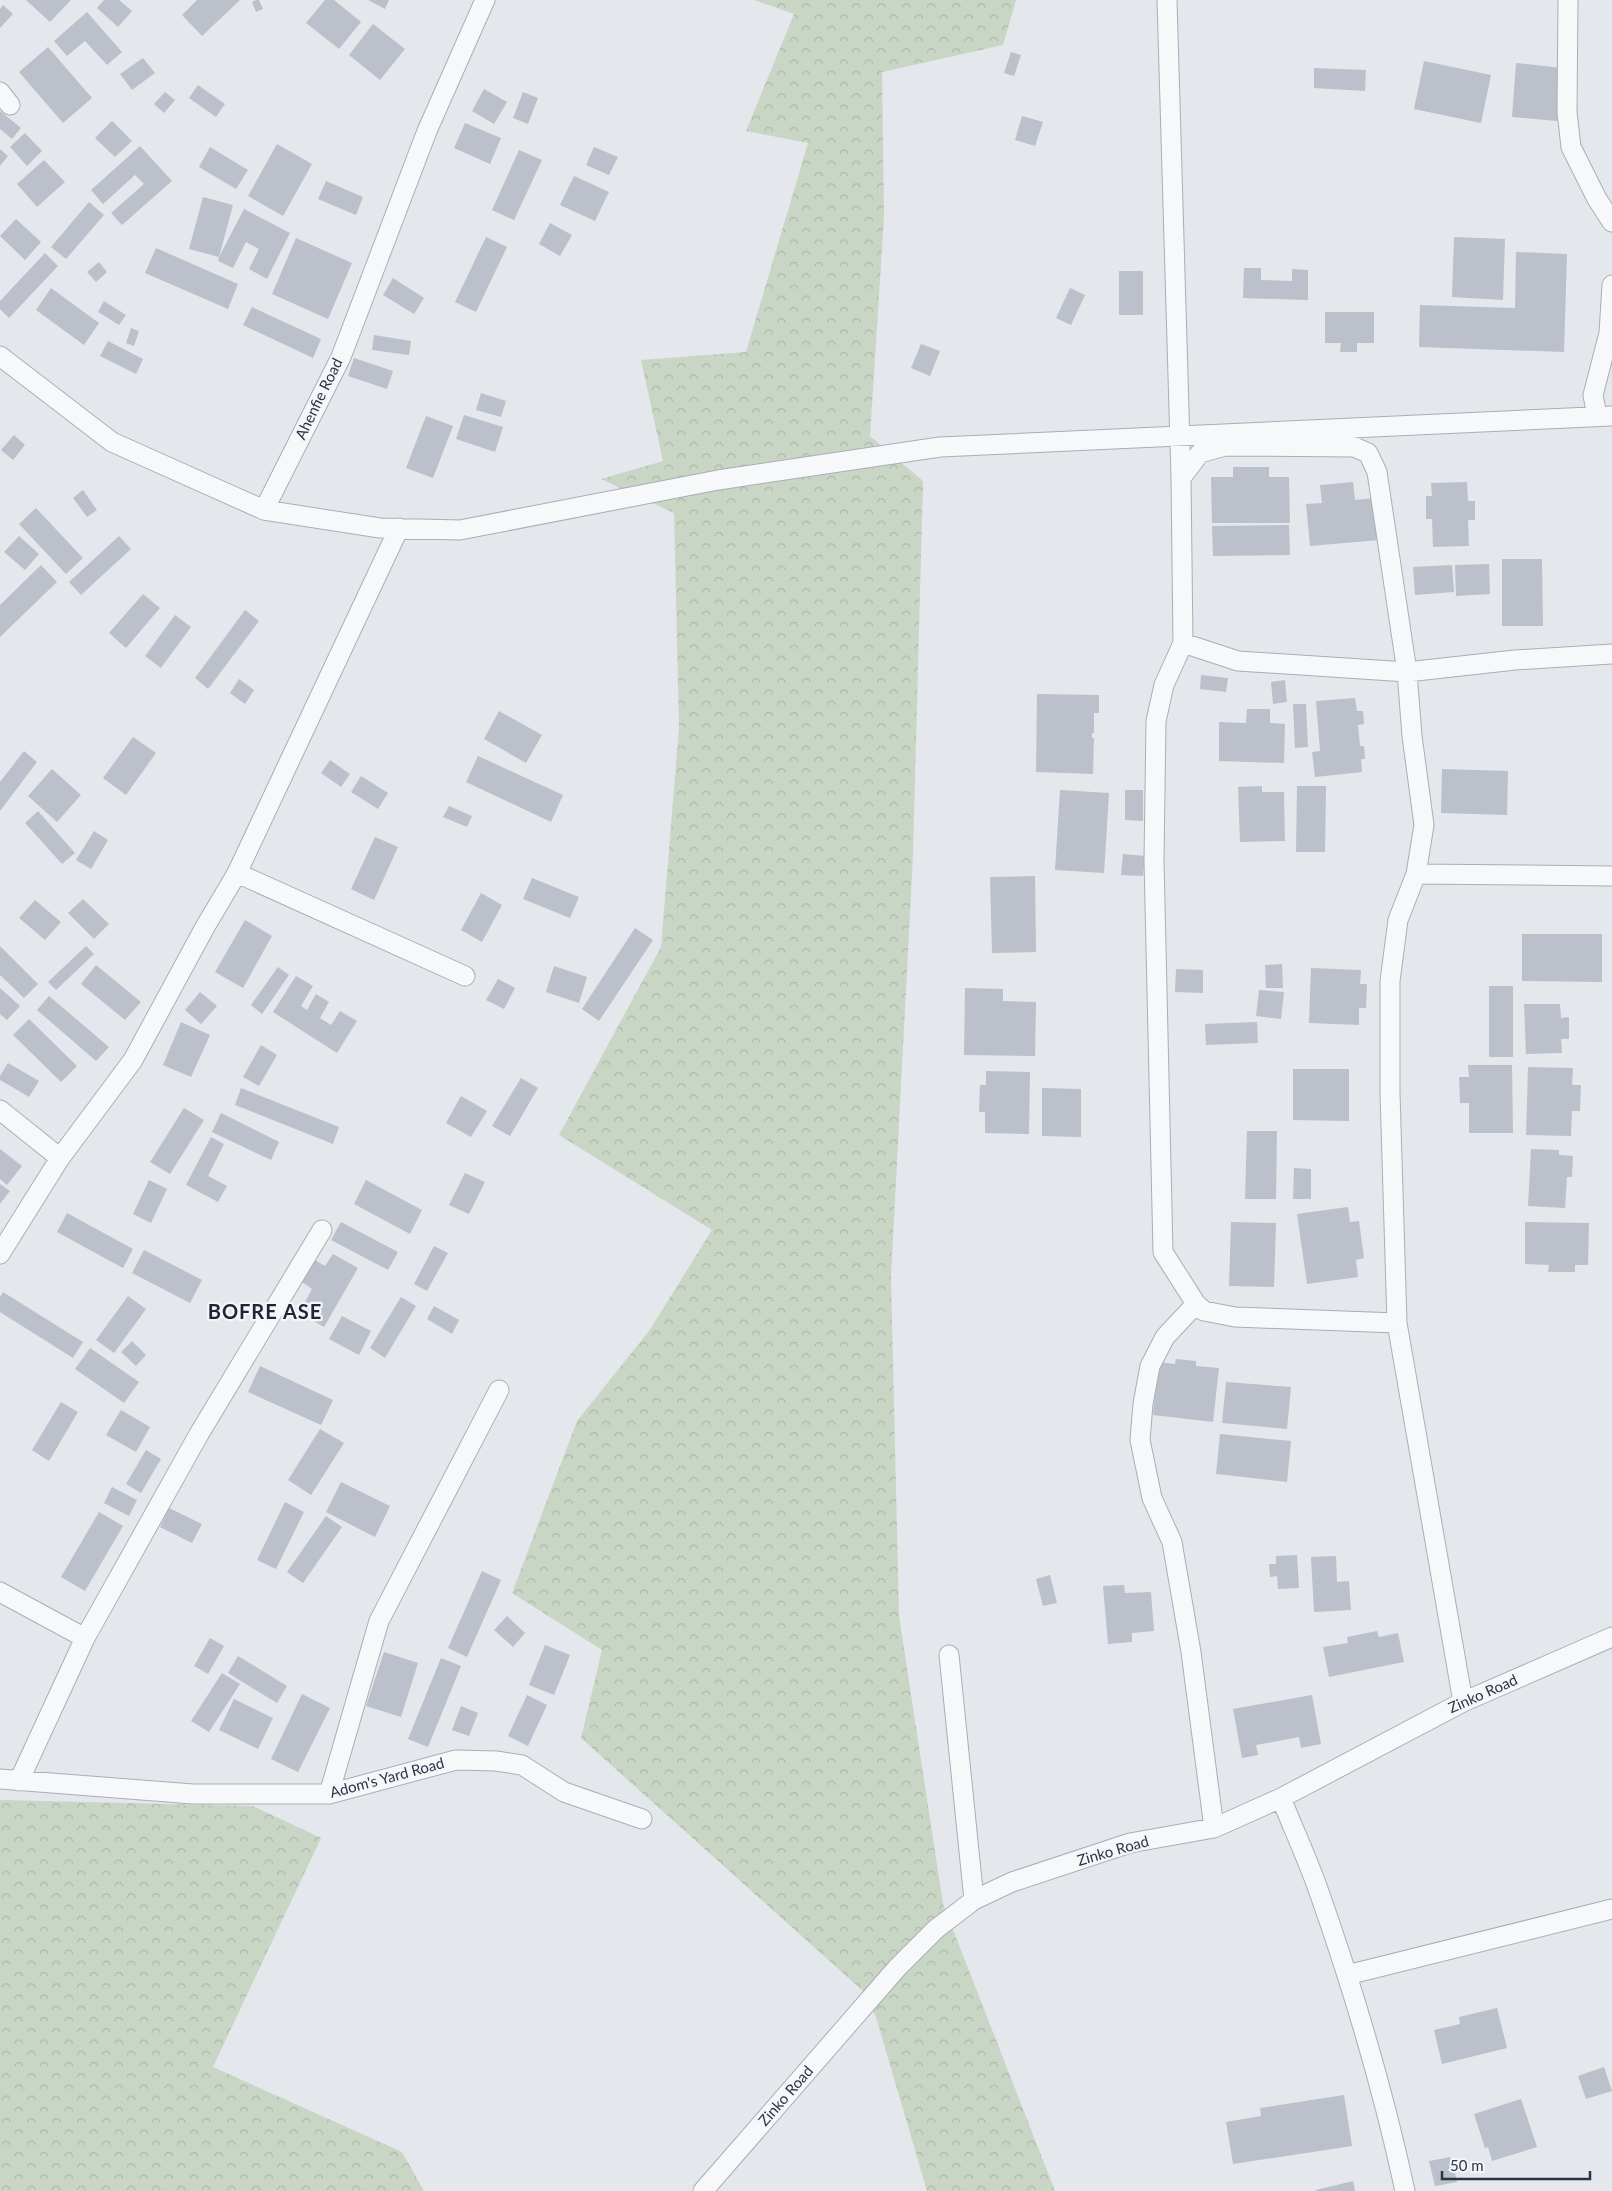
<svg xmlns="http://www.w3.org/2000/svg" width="1612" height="2191" font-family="Lato,sans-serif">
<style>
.forest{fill:url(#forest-crowns)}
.building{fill:#bbc0ca}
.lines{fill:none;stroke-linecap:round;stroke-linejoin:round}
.minor-casing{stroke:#a9aeb7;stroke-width:21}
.minor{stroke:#f7f8fa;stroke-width:19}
.labels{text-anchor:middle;stroke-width:4.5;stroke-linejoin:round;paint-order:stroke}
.street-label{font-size:15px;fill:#2b3445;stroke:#f4f6f9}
.district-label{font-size:20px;font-weight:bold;letter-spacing:1px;fill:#1d2536;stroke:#f4f6f9}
</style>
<defs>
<pattern id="forest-crowns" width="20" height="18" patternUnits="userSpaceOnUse" patternTransform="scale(1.25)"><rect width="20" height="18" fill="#c9d6c5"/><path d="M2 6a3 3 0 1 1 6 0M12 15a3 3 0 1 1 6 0" fill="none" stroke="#adb8ab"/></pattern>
</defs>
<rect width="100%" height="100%" fill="#e4e7ec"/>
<path class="forest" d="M 754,0 L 1016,0 L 1003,45 L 882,72 L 884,218 L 870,436 L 923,481 L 913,855 L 891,1277 L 899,1616 L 943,1904 L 1055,2191 L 927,2191 L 876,2017 L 863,1991 L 581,1738 L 602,1650 L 512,1593 L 577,1421 L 649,1331 L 712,1230 L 559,1135 L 661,947 L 679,728 L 674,513 L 601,479 L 663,461 L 641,360 L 746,352 L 808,143 L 746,131 L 794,14 Z
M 0,1800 L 253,1806 L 321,1838 L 213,2067 L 402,2152 L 424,2191 L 0,2191 Z"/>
<path class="building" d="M 26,0 L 71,0 L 50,22 Z
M 104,0 L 119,0 L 132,11 L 118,27 L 97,8 Z
M 197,0 L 240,0 L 202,36 L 182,15 Z
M 256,0 L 259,0 L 263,9 L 256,12 L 252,2 Z
M 325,0 L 334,0 L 361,22 L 339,49 L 306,23 Z
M 368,0 L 389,0 L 385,9 Z
M 3,5 L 13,14 L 0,28 L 0,9 Z
M 87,12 L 122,52 L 107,65 L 85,41 L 67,56 L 54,41 Z
M 373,24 L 405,49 L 380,80 L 349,55 Z
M 48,47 L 92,98 L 63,123 L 19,72 Z
M 1011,52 L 1021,55 L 1014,76 L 1004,73 Z
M 143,58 L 155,73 L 132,90 L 120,74 Z
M 1424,61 L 1491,75 L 1481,123 L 1414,109 Z
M 1516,63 L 1562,68 L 1557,121 L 1512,117 Z
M 1314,68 L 1366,70 L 1365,91 L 1314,88 Z
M 198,85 L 225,104 L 216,117 L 189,98 Z
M 484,89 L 507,102 L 494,124 L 472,111 Z
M 165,92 L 175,100 L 164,113 L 154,104 Z
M 523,92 L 538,98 L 528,124 L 513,118 Z
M 0,111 L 21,128 L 12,139 L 0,129 Z
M 1022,116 L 1043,122 L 1035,146 L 1015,140 Z
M 112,121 L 132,141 L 115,157 L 95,138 Z
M 465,123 L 501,138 L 490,164 L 454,148 Z
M 25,133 L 42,151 L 27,166 L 10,147 Z
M 277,144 L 312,164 L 283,216 L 248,196 Z
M 140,146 L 172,181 L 122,225 L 111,213 L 144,184 L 135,175 L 103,204 L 91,190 Z
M 210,147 L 248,170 L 236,189 L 199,167 Z
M 594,147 L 618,157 L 609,175 L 586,165 Z
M 0,149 L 8,156 L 0,166 Z
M 519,150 L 542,160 L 514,220 L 492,210 Z
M 44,160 L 65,182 L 37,207 L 17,184 Z
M 574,176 L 609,192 L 595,221 L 560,205 Z
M 326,181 L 363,197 L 356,215 L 318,199 Z
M 203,197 L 233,205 L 219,257 L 244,209 L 290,233 L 267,279 L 249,269 L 259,249 L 246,242 L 233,268 L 218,261 L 219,257 L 189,249 Z
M 89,202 L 104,215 L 66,259 L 51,247 Z
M 16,219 L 41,242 L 25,260 L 0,236 Z
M 550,223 L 572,235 L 560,256 L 539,244 Z
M 486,237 L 507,247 L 476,312 L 455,302 Z
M 1454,237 L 1505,239 L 1503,300 L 1452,297 Z
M 296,238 L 352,263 L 328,319 L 272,294 Z
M 156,248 L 238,284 L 228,309 L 145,273 Z
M 1516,252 L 1567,254 L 1564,352 L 1419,347 L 1420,305 L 1515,308 Z
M 45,253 L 58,266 L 9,318 L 0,309 L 0,301 Z
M 99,262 L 107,272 L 96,282 L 87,272 Z
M 1244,268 L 1261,268 L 1261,280 L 1292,281 L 1292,269 L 1308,270 L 1308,300 L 1243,298 Z
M 1119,271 L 1143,271 L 1143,315 L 1119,315 Z
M 393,278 L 424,298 L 414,314 L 383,295 Z
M 51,288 L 99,323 L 84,345 L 36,310 Z
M 1070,288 L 1085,295 L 1071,325 L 1056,318 Z
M 104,301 L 126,315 L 119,325 L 98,312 Z
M 252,307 L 321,339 L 313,358 L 243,325 Z
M 1325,312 L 1374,312 L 1374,343 L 1357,343 L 1357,352 L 1340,352 L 1341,343 L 1325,343 Z
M 131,328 L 139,331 L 134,346 L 126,343 Z
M 374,335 L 411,341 L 409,355 L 372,350 Z
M 108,341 L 143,359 L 136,374 L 100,356 Z
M 921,344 L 940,351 L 930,376 L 911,368 Z
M 354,358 L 393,371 L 387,389 L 348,376 Z
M 481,393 L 506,401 L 501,417 L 476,410 Z
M 464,415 L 503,427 L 495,452 L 456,439 Z
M 426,416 L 453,426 L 433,478 L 406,468 Z
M 14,435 L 25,445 L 13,460 L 1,450 Z
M 1233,467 L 1269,467 L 1269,477 L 1289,477 L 1290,523 L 1212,523 L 1211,477 L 1233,477 Z
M 1353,482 L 1355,500 L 1375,498 L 1379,540 L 1310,546 L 1306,504 L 1322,503 L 1320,485 Z
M 1467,482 L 1468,501 L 1475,501 L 1475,520 L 1468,520 L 1469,546 L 1433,547 L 1432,519 L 1426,519 L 1426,496 L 1432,496 L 1431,483 Z
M 83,490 L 97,510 L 87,517 L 73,498 Z
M 36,508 L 83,558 L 66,574 L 19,524 Z
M 1289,525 L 1290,555 L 1213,556 L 1212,526 Z
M 19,536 L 39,554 L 25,570 L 4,552 Z
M 119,536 L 131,549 L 81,595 L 69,582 Z
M 1502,559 L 1542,559 L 1543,626 L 1502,626 Z
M 1489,564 L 1490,594 L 1456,596 L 1455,565 Z
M 41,565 L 57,582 L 0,637 L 0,605 Z
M 1452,565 L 1454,592 L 1415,595 L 1413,567 Z
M 143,594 L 160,608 L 126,648 L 109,633 Z
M 245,610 L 259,621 L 208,689 L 195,678 Z
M 175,615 L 191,627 L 161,668 L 145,656 Z
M 1201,675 L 1228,678 L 1226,692 L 1200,689 Z
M 239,679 L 254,690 L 245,704 L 230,693 Z
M 1285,680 L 1287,702 L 1273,704 L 1271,682 Z
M 1037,694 L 1099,695 L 1099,713 L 1094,713 L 1094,733 L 1092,733 L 1092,738 L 1094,738 L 1093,774 L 1036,772 Z
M 1355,698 L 1357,711 L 1363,711 L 1364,724 L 1358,725 L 1360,746 L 1364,746 L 1365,759 L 1361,759 L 1362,772 L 1315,777 L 1312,752 L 1320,751 L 1316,701 Z
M 1293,704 L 1306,704 L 1308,747 L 1295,748 Z
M 1247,709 L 1270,709 L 1270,723 L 1285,724 L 1284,763 L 1219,761 L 1219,722 L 1246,723 Z
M 499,711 L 542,735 L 526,763 L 484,739 Z
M 133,737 L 156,753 L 126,795 L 103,778 Z
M 24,751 L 37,762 L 0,811 L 0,782 Z
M 478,756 L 563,795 L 551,822 L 466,782 Z
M 330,760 L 350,774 L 341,787 L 321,773 Z
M 52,769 L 81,795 L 57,822 L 28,796 Z
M 1442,769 L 1508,771 L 1507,815 L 1441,813 Z
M 361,776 L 388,793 L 378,809 L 351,792 Z
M 1262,786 L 1262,792 L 1284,792 L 1285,841 L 1240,842 L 1238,787 Z
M 1297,786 L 1326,786 L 1325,852 L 1296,852 Z
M 1060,790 L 1109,793 L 1104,873 L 1055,870 Z
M 1125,790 L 1143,790 L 1143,821 L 1125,820 Z
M 449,806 L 472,816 L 467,827 L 443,817 Z
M 38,811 L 75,853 L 62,864 L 25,823 Z
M 94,831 L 108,840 L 91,869 L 76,860 Z
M 375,837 L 398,847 L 374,900 L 351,889 Z
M 1123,854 L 1145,856 L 1143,876 L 1121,875 Z
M 1035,876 L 1036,952 L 992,953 L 990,877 Z
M 532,878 L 579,897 L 570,918 L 523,899 Z
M 481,893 L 502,905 L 482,942 L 461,930 Z
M 83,899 L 109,924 L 94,939 L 68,913 Z
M 35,900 L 61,922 L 45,940 L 19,918 Z
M 245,920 L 272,936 L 243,988 L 215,972 Z
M 635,928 L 653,940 L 599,1021 L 582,1009 Z
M 1522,934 L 1602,934 L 1602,982 L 1522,981 Z
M 0,946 L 38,984 L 24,998 L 0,975 Z
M 86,946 L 94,954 L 56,990 L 48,982 Z
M 1282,964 L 1283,988 L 1266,988 L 1265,965 Z
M 96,965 L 141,1002 L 125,1020 L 81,984 Z
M 554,966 L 587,977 L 579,1003 L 546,992 Z
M 278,967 L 289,975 L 262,1014 L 251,1005 Z
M 1311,968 L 1361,970 L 1360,984 L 1367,984 L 1366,1008 L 1359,1008 L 1359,1025 L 1309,1023 Z
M 1176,969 L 1203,970 L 1203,993 L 1175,992 Z
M 296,976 L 313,986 L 301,1006 L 307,1010 L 316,994 L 329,1002 L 320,1018 L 331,1025 L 340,1011 L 357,1021 L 337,1053 L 273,1012 Z
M 498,979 L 515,988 L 504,1009 L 486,1000 Z
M 1489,986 L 1513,986 L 1513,1057 L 1489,1057 Z
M 0,988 L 20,1006 L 7,1020 L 0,1014 Z
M 965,988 L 1003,989 L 1003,1001 L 1036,1002 L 1035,1056 L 964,1055 Z
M 1259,990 L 1284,992 L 1281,1019 L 1256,1016 Z
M 200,992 L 217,1006 L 201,1024 L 185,1010 Z
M 49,996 L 109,1047 L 96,1061 L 37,1010 Z
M 1524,1004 L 1560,1004 L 1561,1018 L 1569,1017 L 1569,1039 L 1561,1039 L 1562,1053 L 1526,1054 Z
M 29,1019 L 77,1066 L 61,1082 L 13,1035 Z
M 181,1022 L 210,1035 L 191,1077 L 163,1065 Z
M 1257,1022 L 1258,1043 L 1206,1045 L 1205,1024 Z
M 261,1045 L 277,1055 L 259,1086 L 243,1077 Z
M 8,1063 L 39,1081 L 29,1097 L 0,1080 L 0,1076 Z
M 1468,1065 L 1512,1065 L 1513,1133 L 1469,1133 L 1469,1103 L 1460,1103 L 1459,1077 L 1469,1077 Z
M 1528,1067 L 1573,1068 L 1572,1085 L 1581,1085 L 1580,1111 L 1572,1111 L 1571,1136 L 1526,1135 Z
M 1293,1069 L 1349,1069 L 1349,1121 L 1293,1120 Z
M 986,1071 L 1030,1072 L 1029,1134 L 985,1133 L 985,1112 L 979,1112 L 980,1085 L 986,1085 Z
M 521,1078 L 538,1088 L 510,1136 L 492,1126 Z
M 241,1088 L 339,1127 L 333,1144 L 235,1105 Z
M 1042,1088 L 1081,1089 L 1081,1137 L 1042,1136 Z
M 461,1096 L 487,1111 L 471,1137 L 446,1123 Z
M 184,1108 L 204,1120 L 170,1174 L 150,1162 Z
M 221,1113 L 279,1142 L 271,1160 L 212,1132 Z
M 1247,1131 L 1277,1131 L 1276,1199 L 1245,1199 Z
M 211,1137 L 224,1144 L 208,1176 L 227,1186 L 218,1202 L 186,1185 Z
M 0,1149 L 22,1166 L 7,1185 L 0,1179 Z
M 1531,1149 L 1559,1150 L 1559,1155 L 1573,1156 L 1572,1177 L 1567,1177 L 1565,1208 L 1528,1206 Z
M 1294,1168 L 1311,1169 L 1311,1199 L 1293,1199 Z
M 465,1173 L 485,1182 L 469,1214 L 449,1205 Z
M 149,1180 L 167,1189 L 151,1223 L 133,1214 Z
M 366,1180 L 422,1210 L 410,1234 L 354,1204 Z
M 0,1184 L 10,1191 L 0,1204 Z
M 1348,1207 L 1350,1222 L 1359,1221 L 1364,1258 L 1356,1260 L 1358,1277 L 1307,1284 L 1297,1214 Z
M 67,1213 L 133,1249 L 123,1268 L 57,1232 Z
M 341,1222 L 398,1252 L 388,1270 L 331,1240 Z
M 1231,1222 L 1276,1223 L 1274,1287 L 1229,1286 Z
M 1525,1222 L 1589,1223 L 1588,1265 L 1575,1265 L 1575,1272 L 1548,1272 L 1549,1265 L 1525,1264 Z
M 434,1246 L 448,1253 L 427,1291 L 414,1284 Z
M 144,1250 L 202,1280 L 190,1303 L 132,1273 Z
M 333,1254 L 358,1268 L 324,1327 L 299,1313 L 312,1289 L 302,1282 L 315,1260 L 325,1266 Z
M 3,1292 L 83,1342 L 73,1358 L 0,1312 L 0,1297 Z
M 128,1296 L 146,1309 L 114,1353 L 96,1340 Z
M 401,1297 L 416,1306 L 385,1358 L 370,1348 Z
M 434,1306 L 459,1320 L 452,1334 L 427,1319 Z
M 342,1316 L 371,1331 L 359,1355 L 329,1339 Z
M 132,1341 L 146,1355 L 136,1366 L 121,1352 Z
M 90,1348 L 139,1382 L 124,1403 L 75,1369 Z
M 1176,1359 L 1196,1361 L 1196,1366 L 1219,1368 L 1213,1422 L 1153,1415 L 1158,1362 L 1175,1364 Z
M 260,1366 L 333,1400 L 321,1425 L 248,1392 Z
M 1226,1382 L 1291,1387 L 1287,1429 L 1222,1423 Z
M 61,1402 L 78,1412 L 49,1461 L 32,1450 Z
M 121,1410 L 150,1427 L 136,1452 L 106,1435 Z
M 320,1429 L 344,1443 L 311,1495 L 288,1480 Z
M 1220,1434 L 1291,1441 L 1287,1482 L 1216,1474 Z
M 146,1450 L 161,1459 L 141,1493 L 126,1484 Z
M 341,1482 L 390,1506 L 375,1537 L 326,1512 Z
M 112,1487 L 137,1500 L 129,1516 L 104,1503 Z
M 285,1502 L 304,1512 L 276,1569 L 257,1560 Z
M 169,1508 L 202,1524 L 192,1543 L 160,1527 Z
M 99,1512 L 123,1526 L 85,1591 L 61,1577 Z
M 326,1516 L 342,1527 L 303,1583 L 287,1572 Z
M 1297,1555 L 1299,1588 L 1278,1589 L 1277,1576 L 1270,1577 L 1269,1564 L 1276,1564 L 1276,1556 Z
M 1336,1556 L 1337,1582 L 1349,1581 L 1351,1610 L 1314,1612 L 1311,1557 Z
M 482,1571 L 501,1580 L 467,1657 L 448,1648 Z
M 1050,1575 L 1057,1603 L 1043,1606 L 1036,1579 Z
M 1124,1585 L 1125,1593 L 1151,1592 L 1154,1631 L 1132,1633 L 1132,1642 L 1108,1644 L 1103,1586 Z
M 507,1616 L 525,1633 L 513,1647 L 494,1630 Z
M 1377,1631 L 1379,1637 L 1398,1633 L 1404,1662 L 1329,1677 L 1323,1647 L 1348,1643 L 1347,1637 Z
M 210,1638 L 224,1646 L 208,1674 L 194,1666 Z
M 545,1645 L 570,1655 L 554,1695 L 529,1685 Z
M 384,1652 L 418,1663 L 401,1717 L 366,1706 Z
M 238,1656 L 287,1686 L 277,1703 L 228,1673 Z
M 441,1658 L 461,1666 L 428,1747 L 408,1739 Z
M 222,1673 L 240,1684 L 209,1732 L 191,1721 Z
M 302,1694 L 330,1708 L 298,1772 L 271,1759 Z
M 527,1695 L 547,1705 L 528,1746 L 508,1736 Z
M 1312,1695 L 1321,1744 L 1301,1748 L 1299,1737 L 1256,1745 L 1258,1755 L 1242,1758 L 1233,1709 Z
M 234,1699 L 273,1718 L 258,1749 L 219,1730 Z
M 461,1706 L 478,1713 L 469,1736 L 452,1730 Z
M 1497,2008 L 1507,2048 L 1442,2064 L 1434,2030 L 1460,2024 L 1459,2017 Z
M 1604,2067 L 1612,2091 L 1586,2099 L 1578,2076 Z
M 1344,2095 L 1352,2146 L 1233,2164 L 1226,2122 L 1261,2116 L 1260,2108 Z
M 1521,2099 L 1537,2147 L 1492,2161 L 1488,2147 L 1485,2148 L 1474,2114 Z
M 1451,2157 L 1457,2182 L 1435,2186 L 1429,2161 Z
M 1353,2181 L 1355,2191 L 1316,2191 L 1316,2190 Z"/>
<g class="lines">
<defs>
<path id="minor" d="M 1167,0 L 1181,478
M 1568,0 L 1567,112 L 1571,147 L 1597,199 L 1612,222
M 0,92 L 10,105
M 0,356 L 112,442 L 264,510 L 341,357 L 427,131 L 485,0
M 1597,416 L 1593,395 L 1609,333 L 1612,285
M 264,510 L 380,528 L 460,530 L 718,480 L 940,447 L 1612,416
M 1183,643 L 1238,661 L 1407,672 L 1515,660 L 1612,654
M 237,873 L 399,528
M 1416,874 L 1612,876
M 0,1110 L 60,1158 L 133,1060 L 205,927 L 237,873 L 465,976
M 0,1254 L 60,1158
M 1196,1304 L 1165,1337 L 1150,1366 L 1143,1404 L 1140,1440 L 1152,1498 L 1172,1542 L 1191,1652 L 1214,1828
M 1397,1323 L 1235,1317 L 1204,1311 L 1196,1304 L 1163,1252 L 1154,860 L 1156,721 L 1164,685 L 1183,643 L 1181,478 L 1200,453 L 1225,446 L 1354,447 L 1368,453 L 1377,472 L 1407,672 L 1412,736 L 1424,825 L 1416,874 L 1398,920 L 1390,981 L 1390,1093 L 1397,1323 L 1463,1702
M 0,1592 L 85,1638 L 199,1434 L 322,1230
M 949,1655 L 974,1900
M 0,1779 L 193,1794 L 329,1794 L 456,1760 L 496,1761 L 522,1765 L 564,1792 L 642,1819
M 19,1781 L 85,1638
M 329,1794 L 379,1621 L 499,1390
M 1281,1798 C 1293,1828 1307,1858 1318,1889 C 1353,1988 1383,2089 1405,2191
M 1347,1975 L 1612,1909
M 703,2191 L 897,1968 L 936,1929 L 974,1900 L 1012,1882 L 1130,1843 L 1214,1828 L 1281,1798 L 1463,1702 L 1612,1637"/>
</defs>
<use href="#minor" class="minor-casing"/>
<use href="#minor" class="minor"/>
</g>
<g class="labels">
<g class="street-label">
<text transform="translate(319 399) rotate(-64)" y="5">Ahenfie Road</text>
<text transform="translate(1483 1694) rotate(-24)" y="5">Zinko Road</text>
<text transform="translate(387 1778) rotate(-15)" y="5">Adom's Yard Road</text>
<text transform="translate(1113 1851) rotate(-16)" y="5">Zinko Road</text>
<text transform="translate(786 2096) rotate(-49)" y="5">Zinko Road</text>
</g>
<g class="district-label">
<text x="265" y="1319">BOFRE ASE</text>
</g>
</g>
<path d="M1442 2171v8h148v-8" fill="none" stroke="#2b3445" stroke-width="2.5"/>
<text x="1450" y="2171" font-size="15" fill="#2b3445" stroke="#f4f6f9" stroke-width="4" paint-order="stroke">50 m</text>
</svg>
